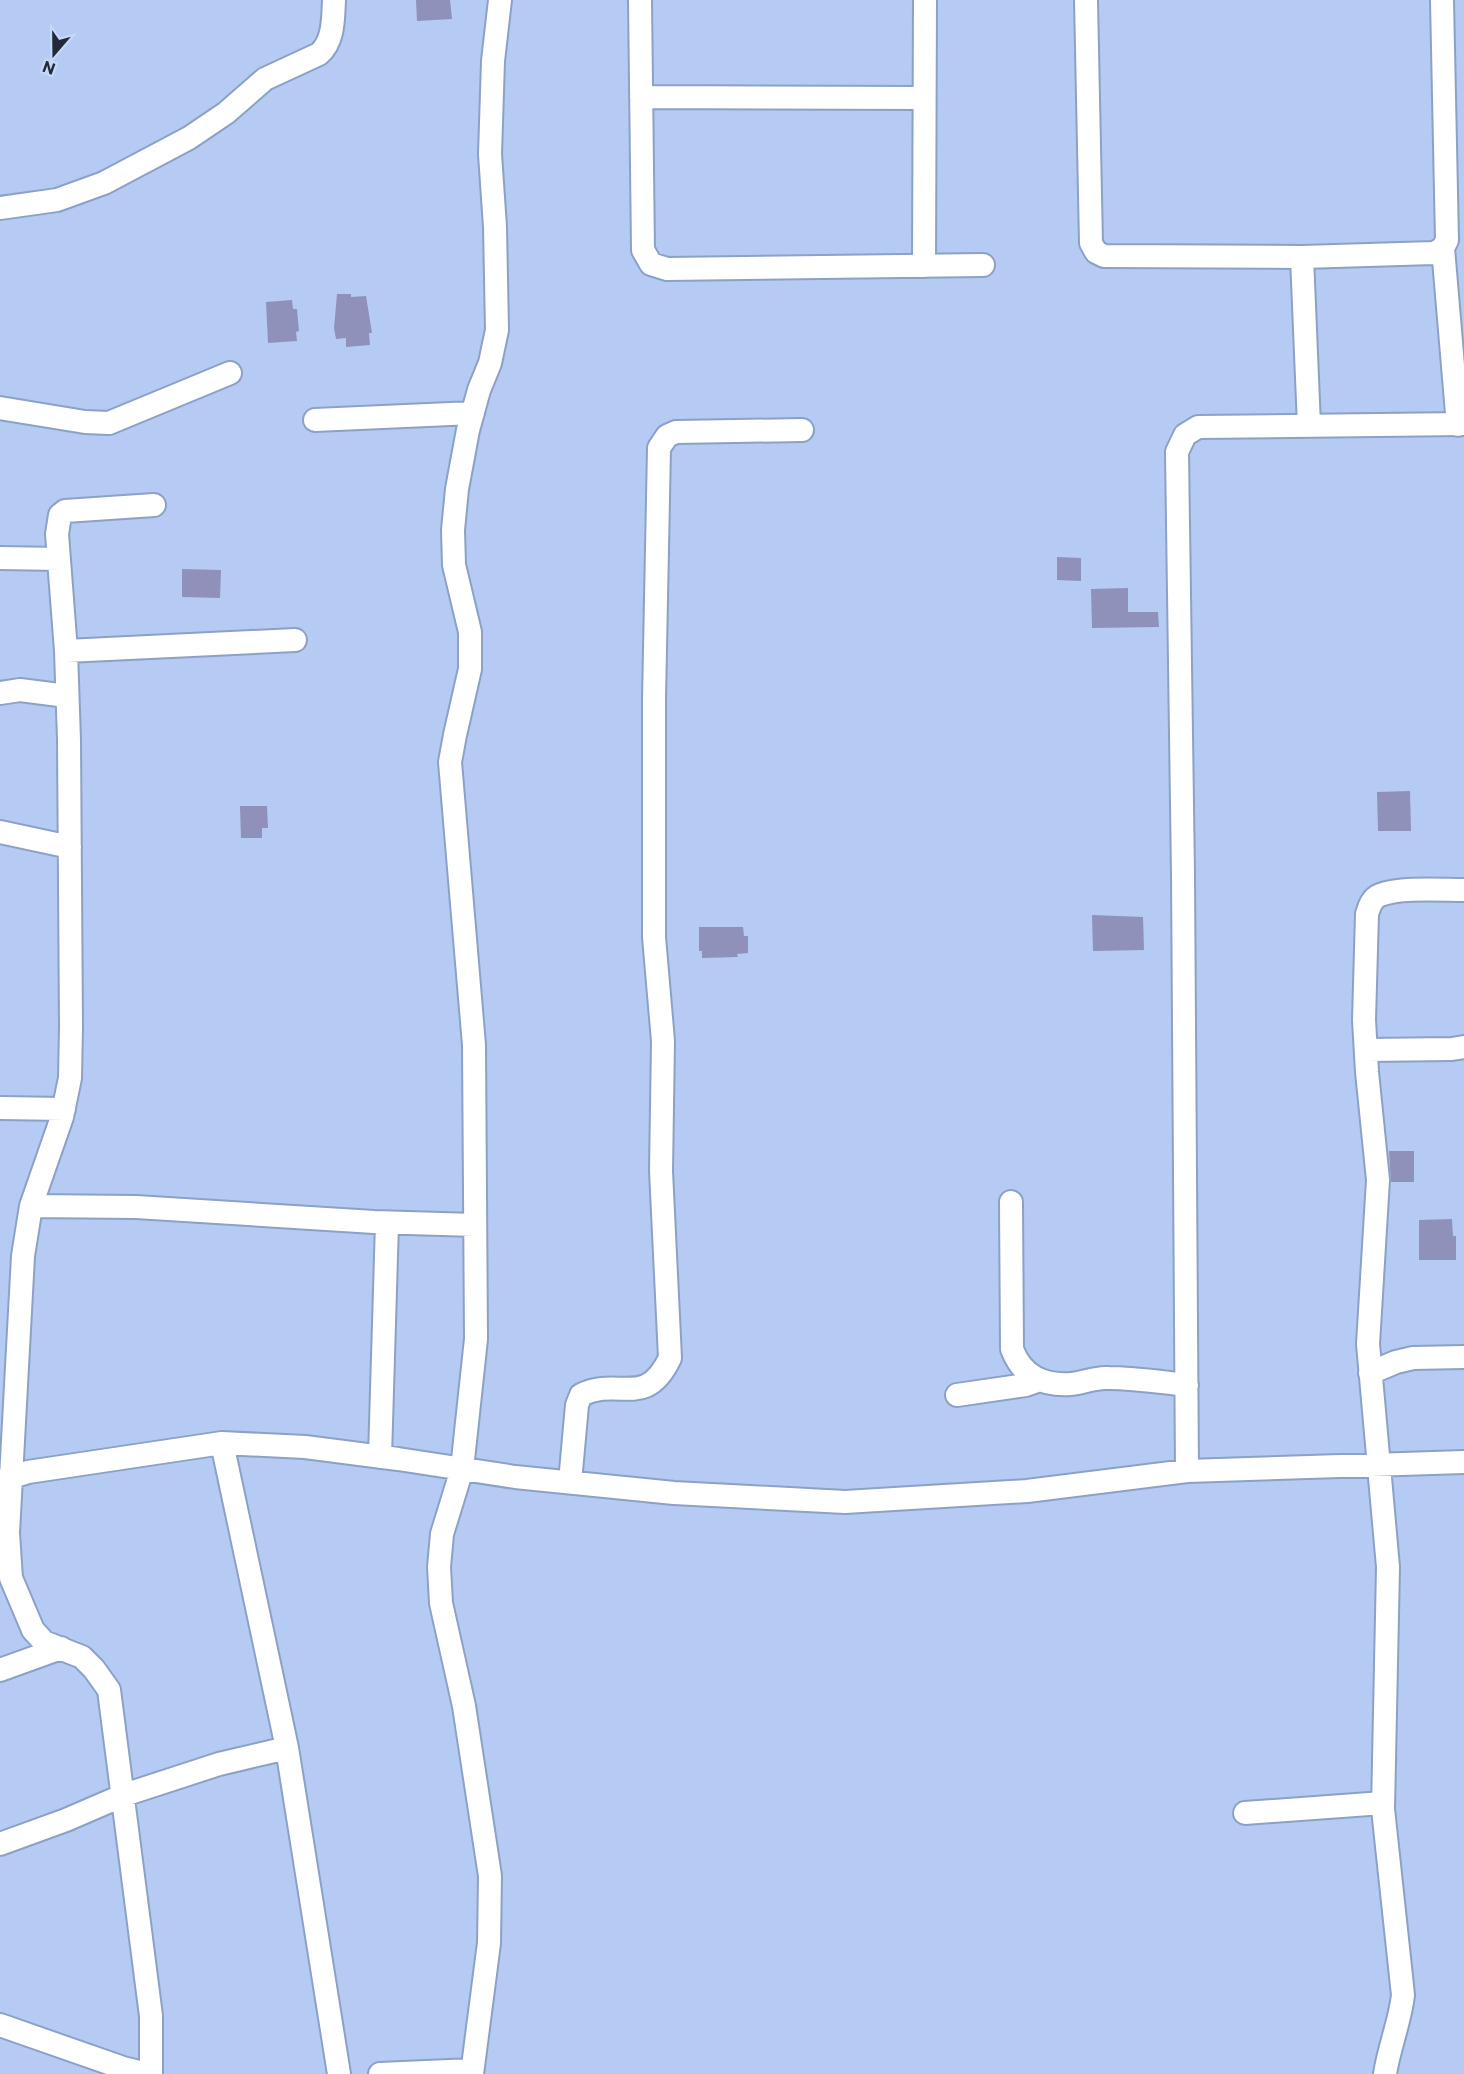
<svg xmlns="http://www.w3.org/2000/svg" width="1464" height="2074" font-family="Commissioner,sans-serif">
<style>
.building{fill:#8f91ba}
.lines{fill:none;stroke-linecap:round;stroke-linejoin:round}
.minor-casing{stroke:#8ca1c7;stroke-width:26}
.minor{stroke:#fff;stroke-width:22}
</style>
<rect width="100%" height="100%" fill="#b5cbf3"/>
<path class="building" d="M 416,0 L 450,0 L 452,19 L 417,21 Z
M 337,294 L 351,294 L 351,297 L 366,296 L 372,333 L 369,333 L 370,345 L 346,347 L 346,338 L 336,339 L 334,328 Z
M 292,300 L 293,309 L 297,309 L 299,331 L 296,332 L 297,341 L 268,343 L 266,302 Z
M 1057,557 L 1081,558 L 1081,581 L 1057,580 Z
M 182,569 L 221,570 L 220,598 L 182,597 Z
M 1128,588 L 1128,612 L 1158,612 L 1159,627 L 1092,628 L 1091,589 Z
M 1410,791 L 1411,831 L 1378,831 L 1377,792 Z
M 240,806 L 267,806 L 268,828 L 262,828 L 262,838 L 241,838 Z
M 1092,915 L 1143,917 L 1144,950 L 1093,951 Z
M 699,927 L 743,927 L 744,936 L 748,936 L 748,953 L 737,954 L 738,957 L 702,958 L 702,951 L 699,951 Z
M 1389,1151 L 1414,1151 L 1414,1182 L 1391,1182 Z
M 1452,1219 L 1453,1236 L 1456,1236 L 1456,1260 L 1419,1260 L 1419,1220 Z"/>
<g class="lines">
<defs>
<path id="minor" d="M 640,0 L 643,250 L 651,264 L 667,269 L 983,265
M 1086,0 L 1091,243 L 1096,252 L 1104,256 L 1302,257 L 1434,253 L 1443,248 L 1447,240 L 1442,0
M 641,97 L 924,98
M 0,208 L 57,200 L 104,183 L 189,138 L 226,113 L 265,79 L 319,54 C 334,41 333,19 334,0
M 1443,248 L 1458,425
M 1302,257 L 1309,426
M 924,266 L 925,0
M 0,408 L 85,422 L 109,423 L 230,373
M 315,420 L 473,413
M 0,558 L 59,559
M 66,651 L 295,640
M 0,693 L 20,690 L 67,696
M 0,832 L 70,847
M 1366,1050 L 1452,1049 L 1464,1047
M 0,1108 L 64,1109
M 1011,1202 L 1012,1349 C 1022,1376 1043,1386 1071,1384 C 1083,1383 1095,1377 1108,1378 C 1134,1378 1160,1382 1187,1385
M 31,1206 L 136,1207 L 374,1222 L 475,1225
M 1370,1373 L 1396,1362 L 1413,1358 L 1464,1357
M 957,1395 L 1026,1385 L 1040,1380
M 222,1443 L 287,1748 L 339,2074
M 380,1457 L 387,1223
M 1187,1471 L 1183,875 L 1177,452 L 1185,435 L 1198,427 L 1464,424
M 0,1481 L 28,1472 L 222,1443 L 305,1447 L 398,1459 L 515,1477 L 674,1493 L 845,1502 L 1027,1491 L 1187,1471 L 1464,1462
M 570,1482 L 577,1405 L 581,1395 C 619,1376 645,1410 670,1358 L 661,1171 L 663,1041 L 654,937 L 654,700 L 659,448 L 667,436 L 676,432 L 802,430
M 0,1670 L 61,1648
M 1245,1813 L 1383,1803
M 0,1844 L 66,1820 L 124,1795 L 219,1764 L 287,1748
M 0,2025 L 123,2068 L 147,2074
M 151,2074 L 151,2016 L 109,1690 L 94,1669 L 82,1657 L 44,1642 L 33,1630 L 11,1578 L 8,1533 L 23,1256 L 31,1206 L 62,1117 L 70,1078 L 71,1027 L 69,740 L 66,651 L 57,534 L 60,515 L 65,511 L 154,505
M 380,2074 L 472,2070
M 472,2074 L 489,1943 L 490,1876 L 464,1706 L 441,1603 L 439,1567 L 442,1534 L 462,1469 L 476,1339 L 474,1045 L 450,762 L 455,735 L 470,669 L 470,632 L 454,565 L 453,530 L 457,489 L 468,430 L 479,390 L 490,363 L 497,330 L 495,227 L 490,154 L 493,61 L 500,0
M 1385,2074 C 1389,2047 1400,2022 1403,1995 L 1383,1809 L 1388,1567 L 1368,1344 L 1378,1180 L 1367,1072 L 1364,1020 L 1367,914 C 1369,907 1372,898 1380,895 C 1401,887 1441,890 1464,890"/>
</defs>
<use href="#minor" class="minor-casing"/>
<use href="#minor" class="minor"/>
</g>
<g transform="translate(54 54) rotate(200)" stroke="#c6d8f8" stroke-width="4.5" paint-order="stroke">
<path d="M0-4.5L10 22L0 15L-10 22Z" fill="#222a39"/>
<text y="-9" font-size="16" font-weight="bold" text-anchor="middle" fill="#222a39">N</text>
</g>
</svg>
